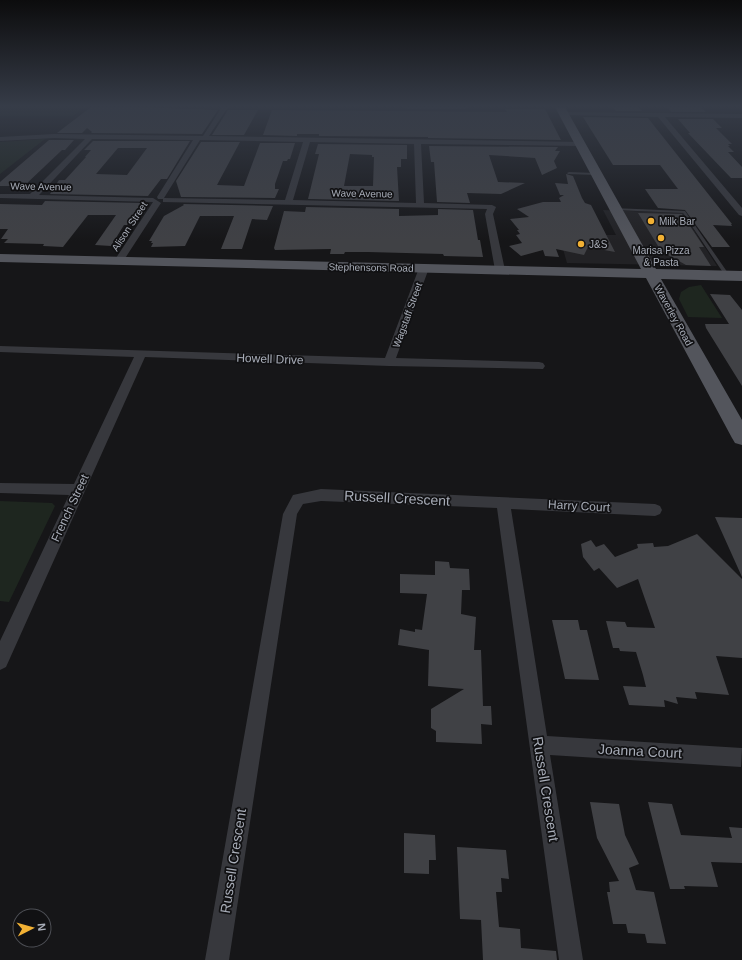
<svg xmlns="http://www.w3.org/2000/svg" width="742" height="960" font-family="Helvetica,sans-serif">
<style>
.built{fill:#222225}
.green{fill:#1e261f}
.building{fill:#404145;fill-rule:evenodd}
.lines{fill:none;stroke-linecap:round;stroke-linejoin:round}
.service{fill:#37383d;fill-rule:evenodd}
.minor{fill:#37383d;fill-rule:evenodd}
.primary{fill:#53555c;fill-rule:evenodd}
.poi-dot{fill:#f2b134;stroke:#111113;stroke-width:1.5}
.labels{text-anchor:middle;stroke-width:3.5;stroke-linejoin:round;paint-order:stroke}
.far-street-label{font-size:10px;fill:#a8adb8;stroke:#111113}
.far-poi-label{font-size:10px;fill:#a8adb8;stroke:#111113;text-anchor:start}
.street-label{font-size:12px;fill:#a8adb8;stroke:#111113}
.near-street-label{font-size:14px;fill:#a8adb8;stroke:#111113}
</style>
<rect width="100%" height="100%" fill="#161618"/>
<path class="built" d="M 603,210 L 683,213 L 717,266 L 567,263 L 559,235 L 616,235 Z"/>
<path class="green" d="M 0,107 L 85,107 L 73,116 L 0,116 Z
M 45,139 L 0,174 L 0,142 Z
M 701,285 L 722,318 L 688,317 L 679,299 L 681,292 L 689,287 Z
M 0,501 L 52,503 L 55,506 L 9,602 L 0,601 Z"/>
<path class="building" d="M 91,107 L 167,108 L 218,110 L 202,134 L 91,133 L 92,132 L 87,128 L 82,133 L 57,133 Z
M 613,107 L 638,107 L 642,111 L 616,111 Z
M 667,107 L 701,107 L 706,112 L 671,112 Z
M 505,109 L 545,109 L 561,140 L 428,138 L 428,137 L 319,136 L 319,134 L 297,134 L 297,136 L 263,135 L 272,110 L 507,112 Z
M 228,110 L 258,110 L 244,135 L 212,135 Z
M 583,117 L 648,118 L 732,224 L 731,224 L 732,226 L 713,225 L 730,247 L 712,247 L 685,210 L 658,208 L 645,189 L 678,189 L 660,165 L 613,165 Z
M 678,119 L 713,119 L 722,128 L 716,128 L 732,144 L 728,144 L 730,146 L 728,146 L 734,152 L 728,152 L 742,167 L 742,178 L 731,178 L 688,133 L 690,133 Z
M 49,140 L 74,140 L 65,150 L 62,150 L 24,186 L 0,186 L 0,182 Z
M 93,141 L 190,141 L 167,179 L 161,179 L 148,196 L 50,194 L 59,180 L 65,180 L 86,157 L 85,157 L 91,150 L 84,150 ZM 118,148 L 147,148 L 127,175 L 96,174 Z
M 201,142 L 240,142 L 217,185 L 244,186 L 260,143 L 295,143 L 290,159 L 288,159 L 287,161 L 283,161 L 275,184 L 275,189 L 279,189 L 275,198 L 181,197 L 176,181 Z
M 318,144 L 407,145 L 407,159 L 401,159 L 401,167 L 397,167 L 399,201 L 308,199 L 319,154 L 315,154 ZM 350,154 L 372,155 L 372,157 L 374,157 L 373,186 L 344,186 Z
M 429,146 L 558,147 L 555,151 L 560,151 L 554,161 L 557,168 L 542,175 L 535,158 L 489,155 L 498,182 L 525,183 L 501,194 L 467,193 L 470,203 L 437,202 L 434,162 L 431,162 Z
M 566,174 L 573,176 L 582,198 L 585,203 L 591,205 L 615,252 L 588,247 L 584,255 L 556,249 L 559,257 L 545,256 L 543,250 L 521,256 L 509,246 L 522,243 L 516,235 L 520,234 L 517,230 L 519,230 L 510,219 L 529,217 L 517,209 L 543,202 L 561,202 L 559,198 L 564,195 L 560,195 L 555,183 L 568,184 Z
M 45,201 L 144,203 L 135,217 L 133,217 L 127,225 L 124,225 L 111,246 L 95,245 L 116,215 L 88,215 L 63,247 L 43,246 L 44,244 L 4,243 L 8,239 L 1,239 L 8,229 L 0,229 L 0,204 L 42,205 Z
M 183,204 L 273,206 L 267,220 L 252,219 L 242,249 L 221,249 L 234,216 L 200,216 L 185,246 L 151,247 L 153,243 L 151,243 L 152,241 L 149,241 L 164,216 L 184,205 Z
M 306,207 L 399,209 L 399,216 L 438,215 L 438,209 L 473,210 L 478,240 L 480,240 L 483,257 L 444,256 L 443,254 L 368,252 L 345,252 L 344,254 L 330,254 L 331,249 L 275,250 L 274,248 L 284,211 L 305,212 Z
M 638,213 L 682,214 L 704,247 L 699,247 L 711,266 L 686,265 L 661,251 Z
M 710,294 L 730,295 L 742,310 L 742,386 L 706,328 L 705,324 L 729,324 Z
M 715,517 L 742,518 L 742,577 Z
M 697,534 L 742,579 L 742,658 L 716,656 L 729,695 L 695,692 L 697,699 L 676,697 L 678,704 L 664,700 L 665,707 L 629,705 L 623,686 L 646,687 L 643,675 L 636,652 L 620,651 L 619,648 L 613,648 L 606,621 L 625,622 L 627,627 L 655,628 L 638,579 L 617,588 L 599,568 L 594,571 L 583,557 L 581,544 L 591,540 L 596,547 L 604,544 L 615,557 L 638,548 L 637,544 L 653,543 L 654,547 L 668,546 Z
M 435,561 L 449,562 L 450,568 L 469,569 L 470,590 L 462,590 L 461,614 L 476,617 L 474,650 L 481,650 L 483,706 L 491,706 L 492,725 L 481,724 L 482,744 L 436,742 L 436,731 L 431,728 L 431,709 L 464,689 L 428,686 L 429,650 L 398,645 L 400,629 L 415,632 L 415,629 L 422,630 L 427,594 L 400,593 L 400,574 L 435,575 Z
M 552,620 L 578,620 L 580,630 L 587,630 L 599,680 L 565,679 Z
M 590,802 L 619,804 L 625,835 L 639,864 L 629,868 L 636,890 L 654,892 L 666,944 L 647,943 L 645,934 L 628,933 L 626,924 L 613,924 L 607,892 L 610,892 L 609,882 L 619,881 L 597,838 Z
M 648,802 L 672,804 L 681,835 L 732,838 L 729,827 L 742,828 L 742,863 L 711,862 L 718,887 L 684,886 L 685,889 L 670,889 Z
M 404,833 L 435,835 L 436,860 L 429,860 L 429,874 L 404,873 Z
M 457,847 L 506,850 L 509,879 L 501,878 L 502,892 L 496,892 L 499,927 L 520,929 L 521,948 L 556,951 L 557,960 L 483,960 L 481,920 L 460,919 Z"/>
<g class="lines">
<path class="service" d="M 569,172 L 595,173 L 597,174 L 595,175 L 568,174 L 567,173 Z
M 613,208 L 685,211 L 730,276 L 726,277 L 683,213 L 614,210 L 613,210 Z"/>
<path class="minor" d="M 222,107 L 228,107 L 209,136 L 580,142 L 583,144 L 580,146 L 421,144 L 424,203 L 492,205 L 496,207 L 493,214 L 505,270 L 500,273 L 495,270 L 485,214 L 487,209 L 163,202 L 163,199 L 158,199 L 157,197 L 193,140 L 92,139 L 39,195 L 153,198 L 161,203 L 122,263 L 119,264 L 114,261 L 153,202 L 0,198 L 0,194 L 30,194 L 85,139 L 54,138 L 0,141 L 0,137 L 54,134 L 203,136 ZM 200,140 L 303,142 L 285,200 L 164,198 ZM 310,142 L 414,144 L 416,203 L 293,200 Z
M 405,107 L 468,107 L 465,109 L 408,109 Z
M 564,112 L 742,114 L 742,118 L 665,117 L 742,208 L 742,216 L 739,215 L 658,117 L 562,115 L 561,114 Z
M 424,265 L 429,268 L 396,358 L 539,362 L 543,363 L 545,366 L 543,369 L 389,366 L 145,357 L 6,667 L 0,670 L 0,641 L 69,495 L 0,493 L 0,483 L 74,484 L 134,357 L 0,352 L 0,346 L 385,358 L 419,268 Z
M 321,489 L 655,504 L 660,506 L 662,510 L 660,514 L 655,516 L 511,509 L 547,736 L 742,748 L 741,767 L 550,755 L 583,960 L 559,960 L 497,508 L 321,501 L 303,504 L 297,514 L 229,960 L 205,960 L 283,514 L 293,495 Z"/>
<path class="primary" d="M 555,107 L 565,107 L 656,269 L 742,271 L 742,281 L 661,279 L 742,420 L 742,445 L 735,443 L 732,438 L 646,278 L 0,262 L 0,254 L 641,269 Z"/>
</g>
<linearGradient id="sky" x2="0" y2="1"><stop stop-color="#0c0c0d"/><stop offset="0.44" stop-color="#363c48"/><stop offset="1" stop-color="#363c48" stop-opacity="0"/></linearGradient>
<rect width="742" height="241" fill="url(#sky)"/>
<g class="poi-dot">
<circle cx="651" cy="221" r="4"/>
<circle cx="661" cy="238" r="4"/>
<circle cx="581" cy="244" r="4"/>
</g>
<g class="labels">
<g class="far-street-label">
<text transform="translate(41 186) rotate(1)" y="4">Wave Avenue</text>
<text transform="translate(362 193) rotate(1)" y="4">Wave Avenue</text>
<text transform="translate(129 226) rotate(-57)" y="4">Alison Street</text>
<text transform="translate(371 267) rotate(1)" y="4">Stephensons Road</text>
<text transform="translate(407 315) rotate(-70)" y="4">Wagstaff Street</text>
<text transform="translate(674 315) rotate(61)" y="4">Waverley Road</text>
</g>
<g class="far-poi-label">
<text x="659" y="225">Milk Bar</text>
<text x="589" y="248">J&amp;S</text>
<text x="661" y="254" text-anchor="middle">Marisa Pizza<tspan x="661" dy="12">&amp; Pasta</tspan></text>
</g>
<g class="street-label">
<text transform="translate(270 359) rotate(2)" y="4">Howell Drive</text>
<text transform="translate(579 506) rotate(3)" y="4">Harry Court</text>
<text transform="translate(70 508) rotate(-65)" y="4">French Street</text>
</g>
<g class="near-street-label">
<text transform="translate(397 498) rotate(3)" y="5">Russell Crescent</text>
<text transform="translate(640 751) rotate(3)" y="5">Joanna Court</text>
<text transform="translate(546 789) rotate(81)" y="5">Russell Crescent</text>
<text transform="translate(233 861) rotate(-81)" y="5">Russell Crescent</text>
</g>
</g>
<g transform="translate(32 928) rotate(84)"><circle r="19" fill="#111113" stroke="#4d4f55"/>
<path d="M0-3L7 15L0 10L-7 15Z" fill="#f2b134"/>
<text y="-6" font-size="11" font-weight="bold" text-anchor="middle" fill="#a8adb8">N</text>
</g>
</svg>
